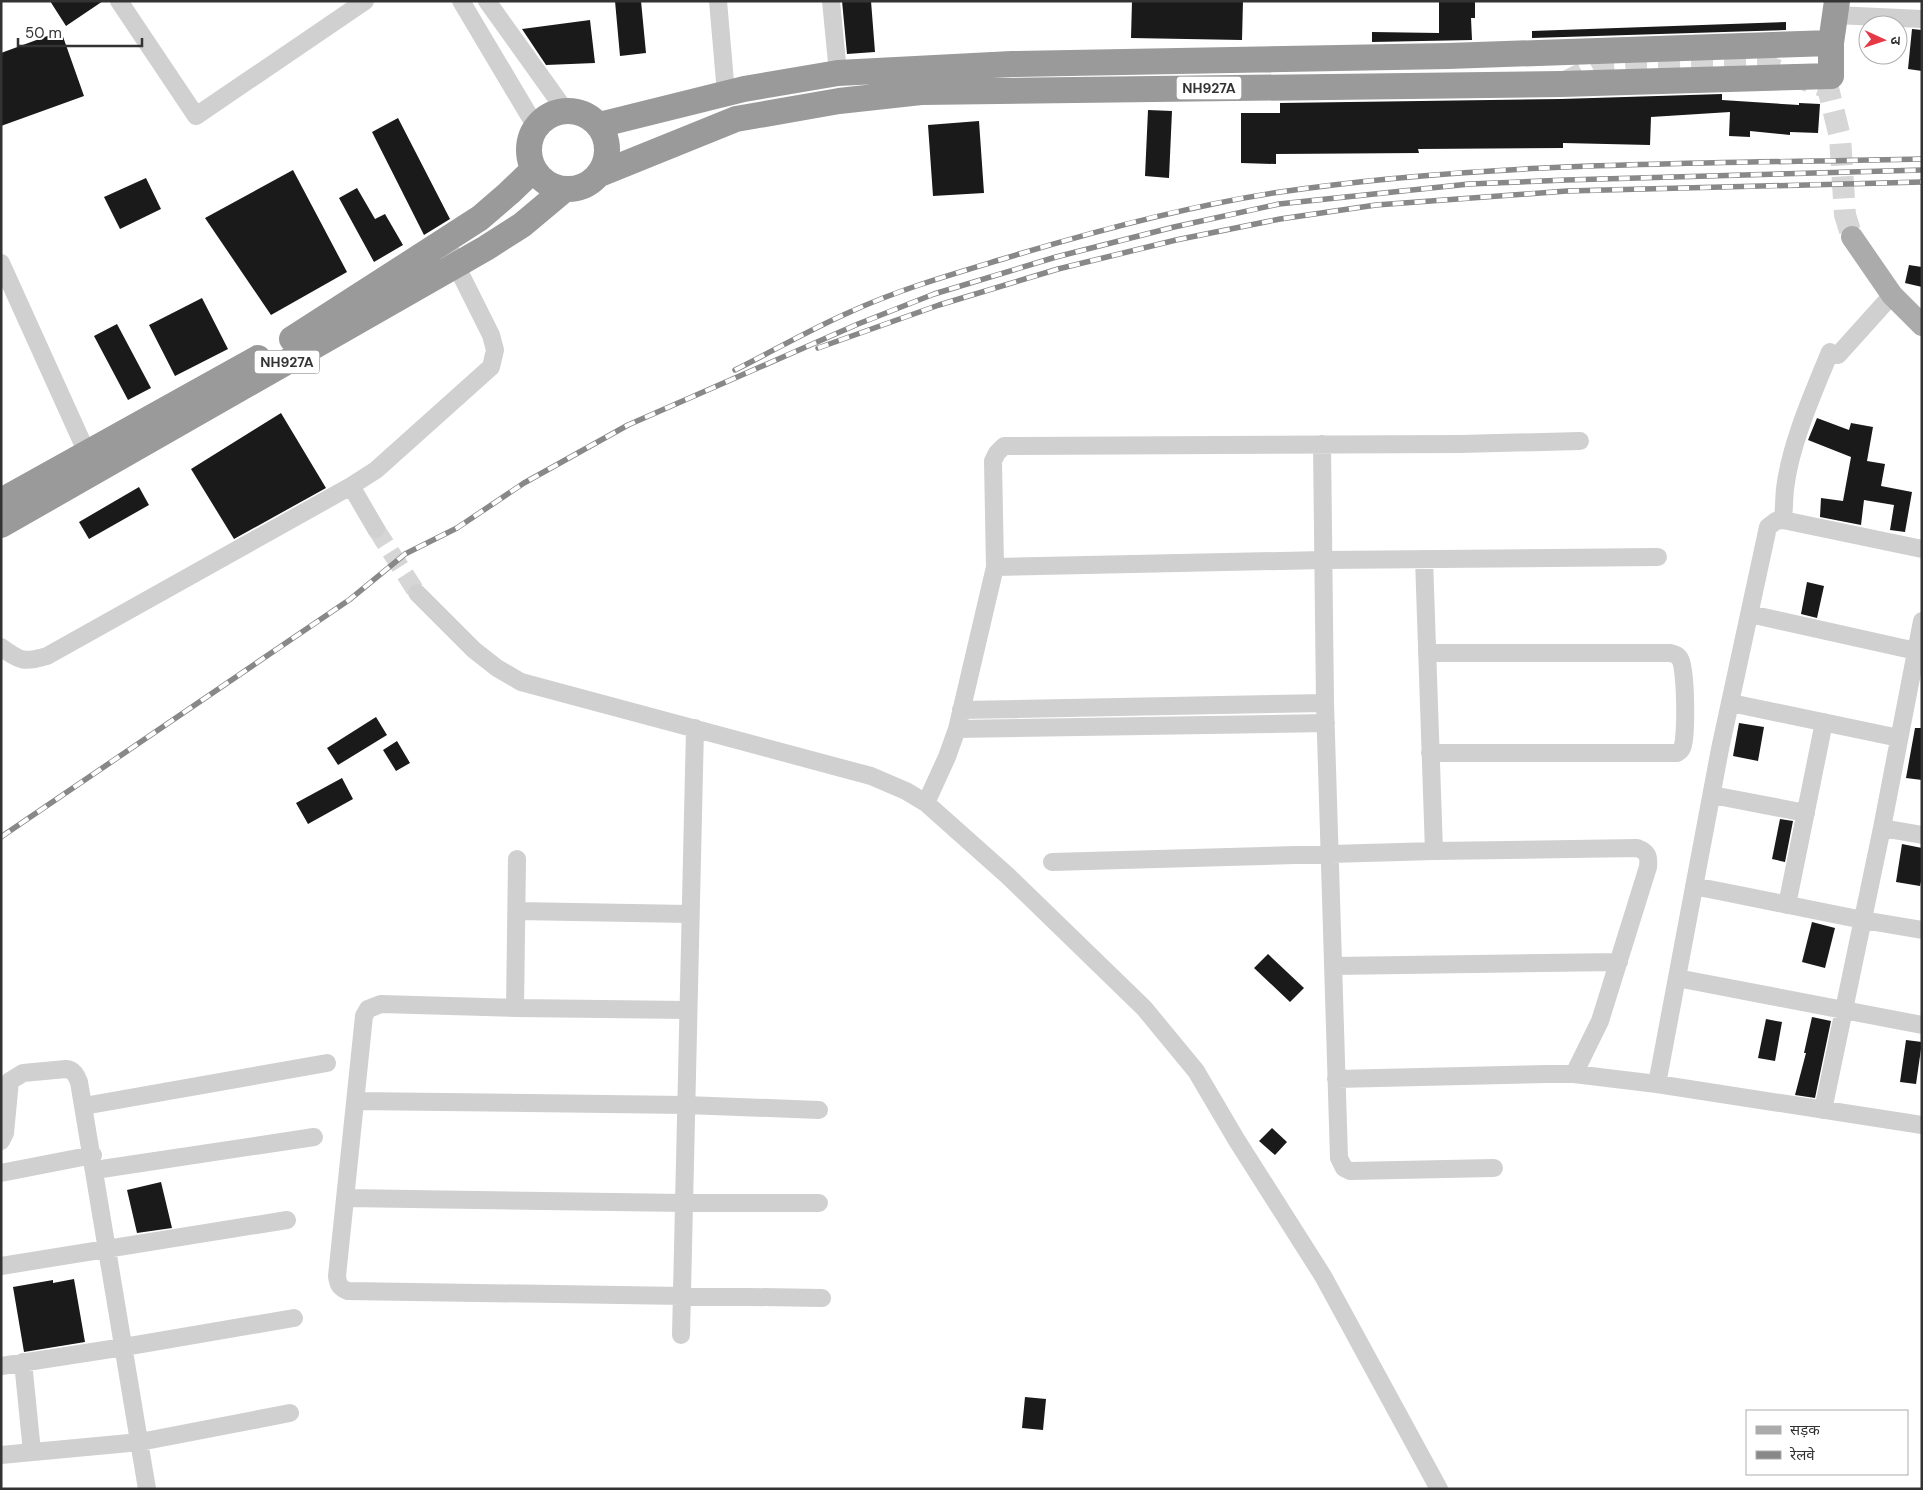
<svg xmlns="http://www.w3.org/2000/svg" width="1923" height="1490" font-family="'DM Sans','Noto Sans Devanagari',sans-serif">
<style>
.building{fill:#1a1a1a}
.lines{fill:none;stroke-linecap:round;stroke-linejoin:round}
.minor-tunnel{stroke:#d6d6d6;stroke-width:18;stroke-dasharray:18 9;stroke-linecap:butt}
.major-tunnel{stroke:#d6d6d6;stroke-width:22;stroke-dasharray:22 11;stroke-linecap:butt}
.minor{stroke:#d0d0d0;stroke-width:18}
.major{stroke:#ababab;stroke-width:22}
.highway{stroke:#9a9a9a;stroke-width:26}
.rail-casing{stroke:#888;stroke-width:5.5}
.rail{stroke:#fff;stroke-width:4;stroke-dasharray:11;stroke-linecap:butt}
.labels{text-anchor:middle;stroke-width:5;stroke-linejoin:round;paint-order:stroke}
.shield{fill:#fff;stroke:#707070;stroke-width:1}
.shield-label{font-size:14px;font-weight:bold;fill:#333}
</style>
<rect width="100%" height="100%" fill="#fff"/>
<path class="building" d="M 50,1 L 103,1 L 66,26 Z
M 615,1 L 641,1 L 646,53 L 620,56 Z
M 842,1 L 871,1 L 875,52 L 847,54 Z
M 1132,1 L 1243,1 L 1242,40 L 1131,38 Z
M 1439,1 L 1475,1 L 1475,18 L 1471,18 L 1472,40 L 1372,42 L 1372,32 L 1439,33 Z
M 590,20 L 595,63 L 546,65 L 522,29 Z
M 1786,22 L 1786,30 L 1532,38 L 1532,31 Z
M 1912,29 L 1922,30 L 1922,71 L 1908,69 Z
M 61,31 L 84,96 L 1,126 L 1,53 Z
M 1722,94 L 1722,100 L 1799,105 L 1799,103 L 1820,104 L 1818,133 L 1790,132 L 1790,135 L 1750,131 L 1750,137 L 1729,136 L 1730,112 L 1651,117 L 1650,145 L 1563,143 L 1563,148 L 1418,149 L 1419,153 L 1276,154 L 1276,164 L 1241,163 L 1241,113 L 1280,113 L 1280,103 L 1561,99 Z
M 1148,110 L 1172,111 L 1169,178 L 1145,176 Z
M 398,118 L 450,219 L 424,235 L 372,132 Z
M 979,121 L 984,193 L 933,196 L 928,125 Z
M 293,170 L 347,272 L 271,315 L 205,218 Z
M 146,178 L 161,209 L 120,229 L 104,197 Z
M 357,188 L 375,219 L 385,214 L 403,245 L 374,262 L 339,198 Z
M 1909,265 L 1922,267 L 1922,287 L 1905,283 Z
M 202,298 L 228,349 L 175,376 L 149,325 Z
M 117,324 L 151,388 L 128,400 L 94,336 Z
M 281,413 L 326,488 L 234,539 L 191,469 Z
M 1817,418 L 1849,430 L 1851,423 L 1873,427 L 1867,461 L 1885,464 L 1881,486 L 1912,492 L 1905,532 L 1890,530 L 1894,505 L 1864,500 L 1861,525 L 1820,517 L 1821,498 L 1843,501 L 1851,457 L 1808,440 Z
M 139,487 L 149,505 L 89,539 L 79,522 Z
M 1807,582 L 1824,586 L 1817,618 L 1801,614 Z
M 376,717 L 387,735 L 338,765 L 327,748 Z
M 1739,723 L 1764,727 L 1758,761 L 1733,756 Z
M 1915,728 L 1922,728 L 1922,780 L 1906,778 Z
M 397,741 L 410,763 L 396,771 L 383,750 Z
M 342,778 L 353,799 L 308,824 L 296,803 Z
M 1780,819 L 1793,821 L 1785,862 L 1772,859 Z
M 1902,844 L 1922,848 L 1922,877 L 1920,886 L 1896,882 Z
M 1812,922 L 1835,928 L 1825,968 L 1802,962 Z
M 1268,954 L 1304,988 L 1290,1002 L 1254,968 Z
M 1812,1017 L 1831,1021 L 1815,1098 L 1795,1095 L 1806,1053 L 1804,1053 Z
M 1766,1019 L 1782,1022 L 1775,1061 L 1758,1058 Z
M 1906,1040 L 1922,1042 L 1916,1084 L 1900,1082 Z
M 1272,1128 L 1287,1142 L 1275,1155 L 1259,1141 Z
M 161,1182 L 172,1228 L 137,1233 L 127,1190 Z
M 74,1279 L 85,1342 L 24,1352 L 13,1287 L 53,1280 L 53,1283 Z
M 1025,1397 L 1046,1399 L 1043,1430 L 1022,1428 Z"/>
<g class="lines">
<path class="minor-tunnel" d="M 376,529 L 417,593"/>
<path class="major-tunnel" d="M 1563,83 L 1595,67 L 1645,63 L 1760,64 L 1828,88 L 1840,137 L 1845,215 L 1852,237"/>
<path class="minor" d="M 119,1 L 196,116 L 365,1
M 461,1 L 536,127
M 487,1 L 565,110
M 718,1 L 726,93
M 831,1 L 838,73
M 1835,15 L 1922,19
M 1,263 L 87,453
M 1838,355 L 1892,295
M 1322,444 L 1325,703 L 1339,1158 L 1344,1168 L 1350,1171 L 1494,1168
M 351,486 L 376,529
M 1783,520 C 1784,510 1784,499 1785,489 C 1790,445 1813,393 1830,352
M 1424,559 L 1434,851
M 995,567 L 1324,560 L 1658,557
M 417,593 L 474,650 L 497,668 L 521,682 L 871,776 L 906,791 L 926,803 L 1008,876 L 1144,1008 L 1196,1071 L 1236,1139 L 1323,1276 L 1439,1489
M 1750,614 L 1916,651
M 1,647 C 20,661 24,663 47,656 L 351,486 L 376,470 L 491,367 L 495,350 L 491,335 L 456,265 L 446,240
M 1427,653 L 1670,653 C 1674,654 1678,655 1680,659 C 1686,668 1687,738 1682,748 C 1681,750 1679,752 1677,753 L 1430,753
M 1731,703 L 1899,738
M 961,710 L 1325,703
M 957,729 L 1326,723
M 1712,795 L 1806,813
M 926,803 L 947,757 L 957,729 L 995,567 L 993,461 L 997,453 L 1004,446 L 1460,444 L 1580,441
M 1882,828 L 1922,835
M 1052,862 L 1434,851 L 1637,848 C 1648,852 1649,856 1648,867 L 1600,1021 L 1574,1074
M 1694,886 L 1863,920 L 1922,930
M 1787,905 L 1824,722
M 517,911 L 689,914
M 1333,966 L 1619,962
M 1677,978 L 1922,1025
M 515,1008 L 517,859
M 688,1010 L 515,1008 L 381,1004 L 368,1009 L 364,1016 L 337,1276 C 338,1285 340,1288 348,1291 L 822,1298
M 1336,1079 L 1547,1074 L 1574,1074 L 1657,1084 L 1922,1125
M 1657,1084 L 1720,749 L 1768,527 L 1776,521 L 1783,520 L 1922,549
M 355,1101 L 686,1105 L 819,1110
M 84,1106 L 327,1063
M 1823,1110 L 1882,828 L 1922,621
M 1,1141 L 5,1133 L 10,1081 L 23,1073 L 66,1069 C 74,1070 76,1075 79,1082 L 147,1489
M 95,1170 L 314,1137
M 1,1173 L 93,1155
M 345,1198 L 684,1203 L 819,1203
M 1,1266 L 287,1220
M 681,1335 L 695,728
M 23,1362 L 32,1452
M 1,1366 L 124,1347 L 294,1318
M 1,1455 L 140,1442 L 290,1413"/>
<path class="major" d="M 1852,237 L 1892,295 L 1922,325"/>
<path class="highway" d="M529 150a39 39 0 1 1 78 0a39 39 0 1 1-78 0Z
M 599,125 L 744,89 L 838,73 L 1012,64 L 1448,56 L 1831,43
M 600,174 L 736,119 L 839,101 L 921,92 L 1561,84 L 1831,76 L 1831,43 L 1837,1
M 292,339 L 480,218 L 509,193 L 534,169
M 1,501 L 258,358
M 1,525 L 486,248 L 522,225 L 565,189"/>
<defs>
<path id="rail" d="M 818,348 L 939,305 L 1058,269 L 1176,240 L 1280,219 L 1376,205 L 1567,191 L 1922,182
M 735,370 C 773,351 811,329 850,312 C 900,289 953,274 1006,258 C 1095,231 1187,206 1280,192 C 1490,161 1709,164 1922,159
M 1,837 L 349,600 L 405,554 L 457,528 L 524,483 L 628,425 L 858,324 L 934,294 L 1056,257 L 1174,227 L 1279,204 L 1469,184 L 1566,180 L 1922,170"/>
</defs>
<use href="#rail" class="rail-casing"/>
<use href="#rail" class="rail"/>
</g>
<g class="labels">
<g class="shield">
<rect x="1176.5" y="76.5" width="65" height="23" rx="4"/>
<rect x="254.5" y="350.5" width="65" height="23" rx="4"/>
</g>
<g class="shield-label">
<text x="1209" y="93">NH927A</text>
<text x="287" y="367">NH927A</text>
</g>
</g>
<rect width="1923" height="1490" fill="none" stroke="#333333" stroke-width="5"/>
<rect x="1746" y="1410" width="162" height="65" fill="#ffffff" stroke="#adadad"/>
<rect x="1756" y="1426" width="25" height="8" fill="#ababab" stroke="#adadad"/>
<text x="1790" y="1435" font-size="15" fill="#333333">सड़क</text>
<rect x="1756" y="1451" width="25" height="8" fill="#888888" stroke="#adadad"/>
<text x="1790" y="1460" font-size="15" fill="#333333">रेलवे</text>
<g transform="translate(1883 40) rotate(93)"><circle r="24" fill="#ffffff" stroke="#adadad"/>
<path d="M0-4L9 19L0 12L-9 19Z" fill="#e63946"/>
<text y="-8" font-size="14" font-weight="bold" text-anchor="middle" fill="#333333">उ</text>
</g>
<path d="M18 38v8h124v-8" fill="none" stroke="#333333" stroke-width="2.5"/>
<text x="25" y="38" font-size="15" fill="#333333" stroke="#ffffff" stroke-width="4" paint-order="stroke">50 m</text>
</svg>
